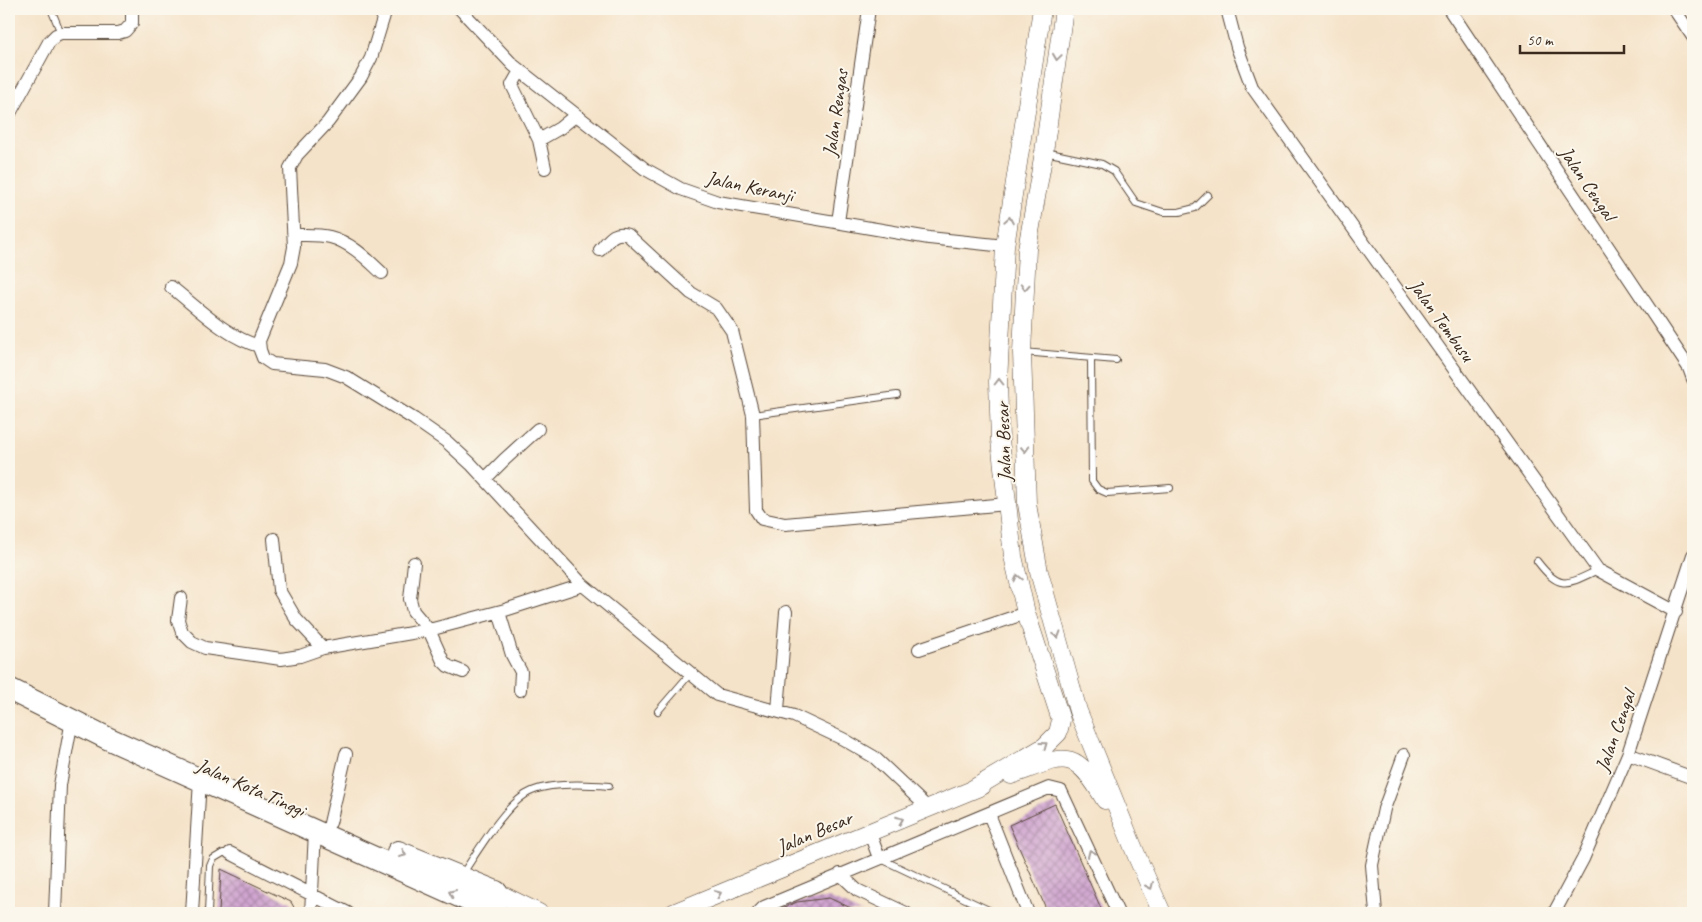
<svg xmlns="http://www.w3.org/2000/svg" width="1702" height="922" font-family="Caveat,sans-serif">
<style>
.building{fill:url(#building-cross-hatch)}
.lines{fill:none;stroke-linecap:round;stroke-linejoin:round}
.lane-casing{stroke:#574638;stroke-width:8}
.street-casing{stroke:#574638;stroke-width:14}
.secondary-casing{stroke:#574638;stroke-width:19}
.highway-casing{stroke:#574638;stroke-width:24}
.lane{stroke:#fff;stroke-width:6}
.street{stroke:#fff;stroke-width:12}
.secondary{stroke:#fff;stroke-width:18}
.highway{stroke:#fff;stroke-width:22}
.oneway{stroke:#a79f9a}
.labels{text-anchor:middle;stroke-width:4;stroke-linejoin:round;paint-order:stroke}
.street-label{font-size:20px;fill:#3b2a1e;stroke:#fbf7ec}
</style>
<defs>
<pattern id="building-cross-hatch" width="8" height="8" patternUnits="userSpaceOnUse" patternTransform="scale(1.25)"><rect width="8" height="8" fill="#d0a5d0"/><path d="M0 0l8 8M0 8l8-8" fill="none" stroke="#aa87a8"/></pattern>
</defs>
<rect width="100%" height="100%" fill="#fbf7ec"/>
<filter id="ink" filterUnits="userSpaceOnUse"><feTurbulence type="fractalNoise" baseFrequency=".02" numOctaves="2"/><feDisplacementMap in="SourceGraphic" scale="10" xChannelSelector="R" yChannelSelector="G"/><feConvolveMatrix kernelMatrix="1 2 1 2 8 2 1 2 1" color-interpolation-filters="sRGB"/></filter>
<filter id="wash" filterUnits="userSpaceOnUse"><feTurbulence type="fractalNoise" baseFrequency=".0096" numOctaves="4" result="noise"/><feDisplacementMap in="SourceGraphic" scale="20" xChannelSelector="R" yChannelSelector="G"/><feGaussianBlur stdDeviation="1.12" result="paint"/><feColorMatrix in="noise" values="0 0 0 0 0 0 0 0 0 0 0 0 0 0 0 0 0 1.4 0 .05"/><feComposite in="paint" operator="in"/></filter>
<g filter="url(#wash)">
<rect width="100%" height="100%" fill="#f5e3c9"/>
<g id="blocks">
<path class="building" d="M 1055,804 L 1103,913 L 1048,913 L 1009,825 Z
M 221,869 L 291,902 L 297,913 L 219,913 Z
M 829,898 L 862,913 L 770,913 L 797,902 Z"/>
</g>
</g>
<g filter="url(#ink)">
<use href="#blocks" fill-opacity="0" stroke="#574638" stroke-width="1"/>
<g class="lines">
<defs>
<path id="lane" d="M 51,9 L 61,33
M 1045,152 L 1102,164 L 1114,171 L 1136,203 L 1163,212 L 1179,212 L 1195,208 L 1208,195
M 1023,352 L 1116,360
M 1091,358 L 1092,481 L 1098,489 L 1107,493 L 1170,488
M 753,415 L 897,395
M 1537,561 C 1560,591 1566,585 1598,570
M 658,711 L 690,674
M 881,859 L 995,913
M 463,873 C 478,851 507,801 532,791 C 553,782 586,784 609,786
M 208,913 L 210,866 L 213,859 L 223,853 L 230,853"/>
<path id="street" d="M 386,9 L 371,58 L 361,77 L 328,122 L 297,155 L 290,168 L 294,247 L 291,263 L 259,341 L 260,350 L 263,358 L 272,364 L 325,369 L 346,377 L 414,419 L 447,442 L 471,464 L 583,585 L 717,695 L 794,716 L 843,739 L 874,757 L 929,809
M 460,9 L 513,65 L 645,169 L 681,189 L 718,202 L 929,238 L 1005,246
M 1227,9 L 1237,47 L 1252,87 L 1598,570 L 1676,612
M 1449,9 L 1689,368 L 1693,379
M 1674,9 L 1693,37
M 520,71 L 512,85 L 539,140 L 545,168
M 9,115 L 49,42 L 56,35 L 61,33 L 118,33 L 125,31 L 132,23 L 132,9
M 539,140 L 560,128 L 576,115
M 838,222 L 869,9
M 294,235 C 306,235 318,234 330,237 C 350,242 367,259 382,273
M 600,250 C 609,240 614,230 628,235 L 691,293 L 716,308 L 732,331 L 753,415 L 756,510 L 762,519 L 785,524 L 1007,504
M 171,287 C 198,308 226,337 259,346
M 485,479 L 504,460 L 538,429
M 274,539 L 279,590 L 296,619 L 323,648 L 429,630 L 505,610 L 583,585
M 414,563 L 410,599 L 413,611 L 429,630 L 443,661 L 448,666 L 463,672
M 181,598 L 178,620 L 182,632 L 192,642 L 205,648 L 281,659 L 300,656 L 323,648
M 499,612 L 512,655 L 521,672 L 520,690
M 919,649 L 1026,613
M 778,710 L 786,612
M 1628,754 L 1693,778
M 989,814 L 1028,913
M 330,823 L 346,754
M 869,831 L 879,858
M 230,853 L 348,913
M 840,874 L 857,890 L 906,913
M 55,913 L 60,785 L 72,720
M 192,913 L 200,780
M 311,913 L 315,831
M 758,913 L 764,907 L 1049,788 L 1061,791 L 1118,913
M 1376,913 L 1372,865 L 1384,809 L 1404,755
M 1554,913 L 1583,859 L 1628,754 L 1693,555"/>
<path id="secondary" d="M 1064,9 L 1044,152 L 1027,249 L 1022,352 L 1027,504 L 1039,572 L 1078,711 L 1138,859 L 1162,913
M 1011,775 C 1065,756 1073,745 1105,800
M 973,789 L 1044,747 L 1058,733 L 1061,720 L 1026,613 L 1013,556 L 1000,440 L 998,382 L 1005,246 L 1042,9
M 496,892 L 539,913
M 673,913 L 982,786"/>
<path id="highway" d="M 9,689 L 107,738 L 497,913
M 398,852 L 496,892"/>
</defs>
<use href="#lane" class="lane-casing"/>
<use href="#street" class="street-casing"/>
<use href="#secondary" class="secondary-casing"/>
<use href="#highway" class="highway-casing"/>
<use href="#lane" class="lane"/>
<use href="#street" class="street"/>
<use href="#secondary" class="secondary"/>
<use href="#highway" class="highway"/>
</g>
<defs><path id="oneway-chevron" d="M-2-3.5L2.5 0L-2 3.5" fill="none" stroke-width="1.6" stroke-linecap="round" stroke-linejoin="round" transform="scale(1.25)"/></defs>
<g class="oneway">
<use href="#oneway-chevron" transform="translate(1057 57) rotate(98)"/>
<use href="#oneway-chevron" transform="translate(1009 220) rotate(-80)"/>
<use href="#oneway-chevron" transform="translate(1025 287) rotate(93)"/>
<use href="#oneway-chevron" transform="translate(999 382) rotate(-90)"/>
<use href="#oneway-chevron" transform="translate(1025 449) rotate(88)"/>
<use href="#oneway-chevron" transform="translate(1018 578) rotate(-103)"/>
<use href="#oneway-chevron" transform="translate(1057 635) rotate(74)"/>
<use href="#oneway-chevron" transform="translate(1044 745) rotate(-36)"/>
<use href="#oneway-chevron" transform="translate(900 820) rotate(-21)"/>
<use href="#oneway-chevron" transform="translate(1091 853) rotate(-114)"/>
<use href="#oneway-chevron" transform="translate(403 854) rotate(23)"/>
<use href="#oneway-chevron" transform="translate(1150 886) rotate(66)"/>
<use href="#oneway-chevron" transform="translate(452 893) rotate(-156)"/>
<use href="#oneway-chevron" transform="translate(718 894) rotate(-22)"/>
</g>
</g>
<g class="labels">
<g class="street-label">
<text transform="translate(835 113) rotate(-82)" y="7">Jalan Rengas</text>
<text transform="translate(1588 183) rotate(56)" y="7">Jalan Cengal</text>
<text transform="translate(750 186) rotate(12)" y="7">Jalan Keranji</text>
<text transform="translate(1442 320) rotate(54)" y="7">Jalan Tembusu</text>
<text transform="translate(1003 442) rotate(-92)" y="7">Jalan Besar</text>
<text transform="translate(1615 731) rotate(-70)" y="7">Jalan Cengal</text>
<text transform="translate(251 787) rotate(24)" y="7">Jalan Kota Tinggi</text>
<text transform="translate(814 832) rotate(-23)" y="7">Jalan Besar</text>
</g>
</g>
<rect width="1702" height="922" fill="none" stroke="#fbf7ec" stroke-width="30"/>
<path d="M1520 45v8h104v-8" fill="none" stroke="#3b2a1e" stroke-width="2.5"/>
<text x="1527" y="45" font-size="15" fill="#3b2a1e" stroke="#fbf7ec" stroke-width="4" paint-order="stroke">50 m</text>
</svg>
